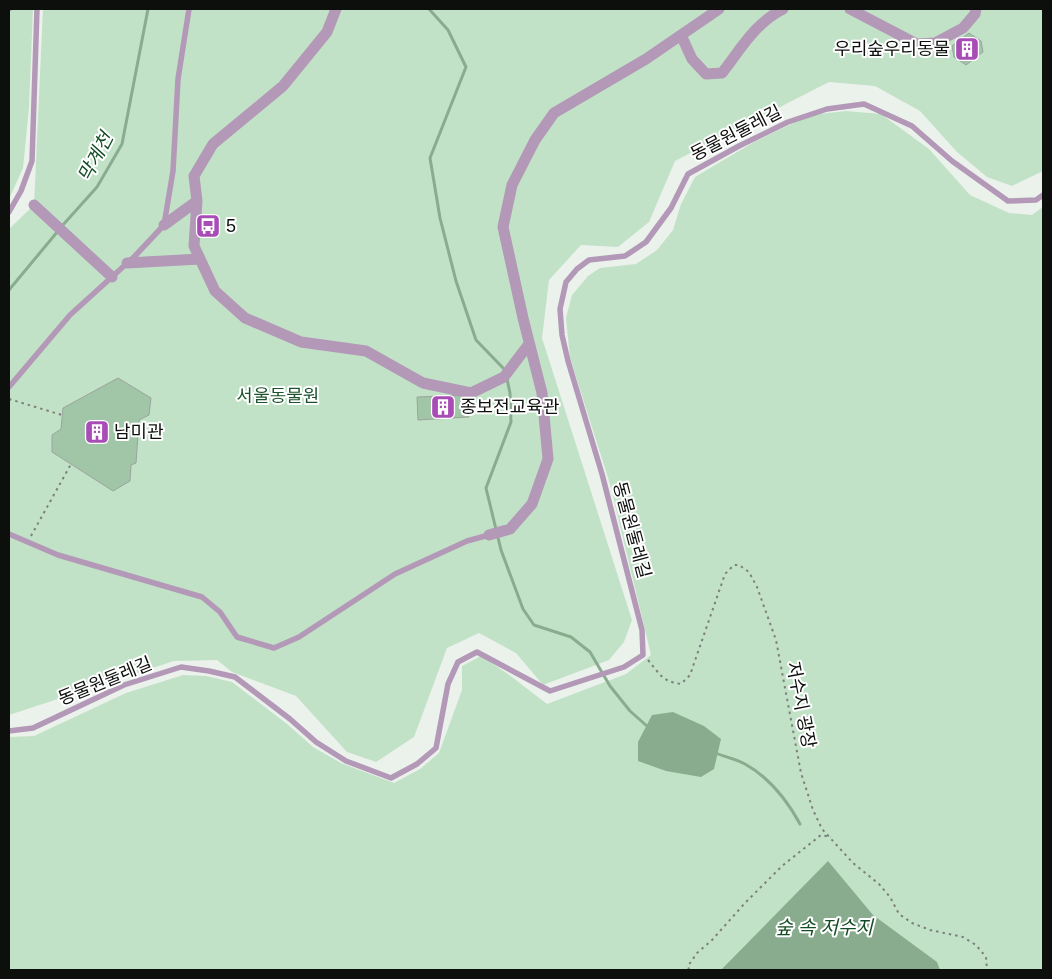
<svg xmlns="http://www.w3.org/2000/svg" width="1052" height="979" font-family="Helvetica,'Noto Sans KR',sans-serif">
<style>
.green{fill:#c2e2c7}
.water{fill:#89ac8f}
.lines{fill:none;stroke-linecap:round;stroke-linejoin:round}
.stream{stroke:#89ac8f;stroke-width:3}
.building{fill:#a1c5a7;stroke:#9da49e}
.path{stroke:#7d817d;stroke-width:2;stroke-dasharray:2.5 4;stroke-linecap:butt}
.lane{stroke:#b398b7;stroke-width:5.5}
.street{stroke:#b398b7;stroke-width:11}
.labels{text-anchor:middle;stroke-width:4;stroke-linejoin:round;paint-order:stroke}
.poi-label{font-size:18px;fill:#0d0f0d;stroke:#fff;text-anchor:start}
.street-label{font-size:18px;fill:#0d0f0d;stroke:#fff}
.park-label{font-size:18px;fill:#1c532c;stroke:#fff}
.water-label{font-size:19px;font-style:italic;fill:#144c25;stroke:#fff}
</style>
<rect width="100%" height="100%" fill="#ebf2ec"/>
<path class="green" d="M 9,9 L 33,9 L 29,108 L 23,168 L 9,199 Z
M 43,9 L 1043,9 L 1043,171 L 1012,186 L 987,177 L 957,152 L 920,111 L 875,86 L 829,82 L 675,161 L 649,222 L 618,247 L 581,245 L 549,280 L 542,338 L 632,620 L 624,642 L 609,660 L 543,685 L 516,653 L 479,633 L 447,648 L 414,737 L 376,762 L 347,752 L 296,696 L 232,672 L 217,660 L 174,661 L 9,715 L 9,229 L 34,205 Z
M 846,111 L 881,114 L 929,149 L 970,195 L 1009,213 L 1032,215 L 1043,207 L 1043,970 L 9,970 L 9,737 L 34,736 L 126,693 L 183,675 L 206,676 L 232,682 L 287,724 L 313,747 L 341,763 L 394,783 L 420,769 L 439,753 L 462,690 L 462,666 L 481,656 L 508,674 L 547,704 L 626,674 L 651,655 L 610,484 L 570,358 L 566,318 L 572,295 L 588,276 L 600,268 L 636,264 L 657,250 L 673,230 L 681,204 L 695,177 L 754,142 L 810,115 Z"/>
<path class="water" d="M 673,712 L 704,726 L 721,739 L 714,769 L 701,777 L 666,771 L 638,761 L 638,742 L 652,715 Z
M 828,861 L 873,915 L 937,962 L 940,970 L 721,970 Z"/>
<g class="lines">
<path class="stream" d="M 429,9 L 448,30 L 466,67 L 430,158 L 440,218 L 456,281 L 476,340 L 505,370
M 62,226 L 97,187 L 122,144 L 148,9
M 9,290 L 58,231
M 507,379 L 510,393 L 511,422 L 486,488 L 501,550 L 523,609 L 534,625 L 571,637 L 590,652 L 610,686 L 630,711 L 648,727
M 716,753 C 725,757 736,759 745,764 C 770,778 787,800 800,824"/>
</g>
<path class="building" d="M 969,33 L 981,41 L 983,52 L 966,65 L 954,57 L 952,46 Z
M 118,378 L 151,398 L 149,415 L 139,420 L 136,463 L 131,465 L 130,481 L 113,491 L 52,452 L 52,435 L 61,429 L 63,408 Z
M 468,395 L 469,417 L 418,420 L 417,397 Z"/>
<g class="lines">
<path class="path" d="M 9,10 L 12,9
M 9,399 L 62,415
M 31,536 L 71,464
M 648,660 C 660,674 661,681 681,684 L 690,675 L 725,574 L 734,565 L 739,565 L 749,572 L 757,587 L 776,640 L 801,773 L 813,810 L 822,829 L 853,863 L 879,884 L 890,897 L 899,914 L 912,923 L 930,930 L 963,937 L 976,945 L 986,957 L 987,970
M 689,970 L 688,966 L 697,953 L 712,940 L 745,903 L 782,866 L 821,835 L 831,837"/>
<path class="lane" d="M 9,212 L 21,191 L 32,161 L 37,9
M 9,387 L 70,315 L 135,256 L 164,225 L 173,171 L 178,79 L 189,9
M 9,534 L 58,555 L 202,597 L 220,612 L 237,637 L 274,648 L 299,637 L 395,574 L 467,541 L 489,535
M 9,731 L 33,728 L 124,685 L 181,667 L 209,671 L 235,677 L 290,719 L 316,742 L 346,761 L 391,778 L 417,764 L 436,748 L 448,684 L 458,662 L 477,652 L 550,691 L 624,667 L 643,655 L 642,630 L 602,474 L 568,361 L 562,335 L 560,309 L 566,282 L 577,269 L 589,260 L 625,256 L 646,242 L 671,208 L 688,174 L 739,146 L 788,122 L 827,109 L 864,104 L 912,126 L 952,161 L 1008,201 L 1036,200 L 1043,195"/>
<path class="street" d="M 850,9 L 917,44 L 935,43 L 963,28 L 975,14 L 976,9
M 681,35 L 692,59 L 706,74 L 722,73 C 740,50 756,22 783,9
M 197,201 L 194,246 L 215,291 L 245,318 L 301,342 L 366,351 L 423,383 L 471,393 L 504,377 L 529,344
M 34,205 L 112,277
M 164,225 L 197,201 L 194,176 L 213,144 L 283,86 L 327,32 L 336,9
M 127,263 L 200,259
M 489,535 L 510,529 L 532,504 L 548,459 L 542,393 L 523,318 L 503,227 L 512,185 L 535,140 L 554,113 L 646,59 L 719,9"/>
</g>
<defs>
<symbol id="building-square" viewBox="-11 -11 22 22"><rect x="-9" y="-9" width="18" height="18" rx="4" fill="#a84cb6" stroke="#fff"/><path d="M-4-6H4V6H1V3H-1V6H-4ZM-2.5-4.3h1.7v1.8h-1.7ZM.8-4.3h1.7v1.8H.8ZM-2.5-1h1.7V.8h-1.7ZM.8-1h1.7V.8H.8Z" fill="#fff"/></symbol>
<symbol id="bus-square" viewBox="-11 -11 22 22"><rect x="-9" y="-9" width="18" height="18" rx="4" fill="#a84cb6" stroke="#fff"/><path d="M-5-6H5V4H4V6H2V4H-2V6H-4V4H-5ZM-3.5-4V0h7V-4ZM-3.5 1.2v1.5H-2V1.2ZM2 1.2v1.5H3.5V1.2Z" fill="#fff"/></symbol>
</defs>
<g fill-rule="evenodd">
<use href="#building-square" x="953" y="35" width="28" height="28"/>
<use href="#bus-square" x="194" y="212" width="28" height="28"/>
<use href="#building-square" x="429" y="393" width="28" height="28"/>
<use href="#building-square" x="83" y="418" width="28" height="28"/>
</g>
<g class="labels">
<g class="poi-label">
<text x="950" y="55" text-anchor="end">우리숲우리동물</text>
<text x="226" y="232">5</text>
<text x="460" y="413">종보전교육관</text>
<text x="114" y="438">남미관</text>
</g>
<g class="street-label">
<text transform="translate(736 133) rotate(-27)" y="6">동물원둘레길</text>
<text transform="translate(632 530) rotate(75)" y="6">동물원둘레길</text>
<text transform="translate(105 681) rotate(-22)" y="6">동물원둘레길</text>
<text transform="translate(801 705) rotate(79)" y="6">저수지 광장</text>
</g>
<g class="park-label">
<text x="278" y="402">서울동물원</text>
</g>
<g class="water-label">
<text transform="translate(95 157) rotate(-62)" y="7">막계천</text>
<text x="824" y="934">숲 속 저수지</text>
</g>
</g>
<rect width="1052" height="979" fill="none" stroke="#0d0f0d" stroke-width="20"/>
</svg>
